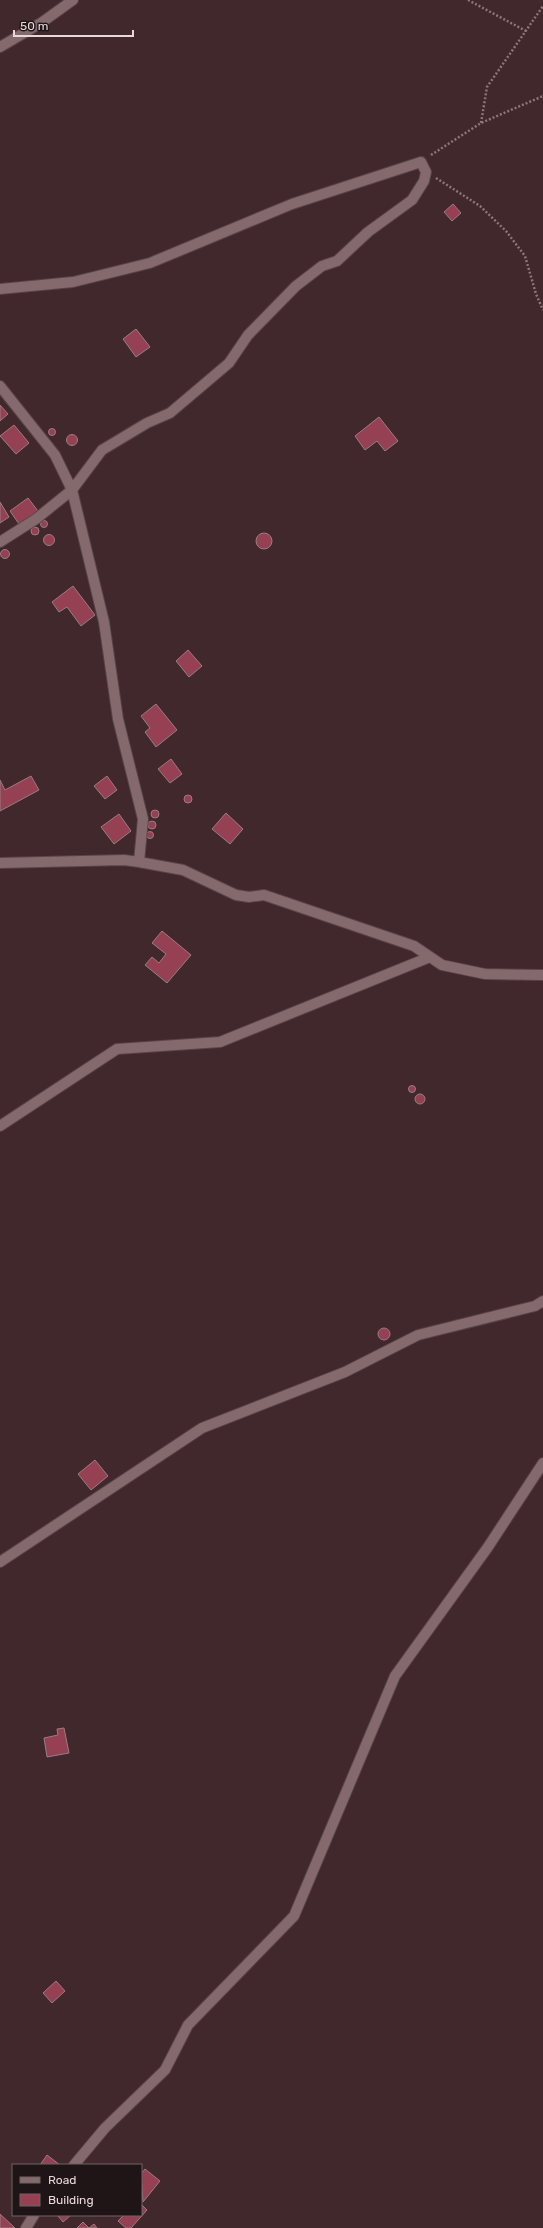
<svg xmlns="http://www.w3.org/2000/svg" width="543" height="2228" font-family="Rubik,sans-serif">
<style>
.building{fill:#964153;stroke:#997d80}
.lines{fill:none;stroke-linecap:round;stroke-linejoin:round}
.street-casing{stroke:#584447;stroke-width:12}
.path{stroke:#8b767a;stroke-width:2.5;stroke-dasharray:2 2;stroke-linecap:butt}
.street{stroke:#84696d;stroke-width:10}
</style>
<rect width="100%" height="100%" fill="#40282c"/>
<path class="building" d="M 453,204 L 461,213 L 452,221 L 444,212 Z
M 136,329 L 150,347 L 136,357 L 123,339 Z
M 0,405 L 8,414 L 0,421 Z
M 379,417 L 398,441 L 385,451 L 377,441 L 365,450 L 355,436 Z
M 14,425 L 29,443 L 16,454 L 0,436 Z
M48.5 432a3.5 3.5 0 1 1 7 0a3.5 3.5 0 1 1-7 0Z
M66.5 440a5.5 5.5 0 1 1 11 0a5.5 5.5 0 1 1-11 0Z
M 28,498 L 38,511 L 19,524 L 10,511 Z
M 0,502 L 9,517 L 0,523 Z
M40.5 524a3.5 3.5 0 1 1 7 0a3.5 3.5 0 1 1-7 0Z
M31 531a4 4 0 1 1 8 0a4 4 0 1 1-8 0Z
M256 541a8 8 0 1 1 16 0a8 8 0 1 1-16 0Z
M43.5 540a5.5 5.5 0 1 1 11 0a5.5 5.5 0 1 1-11 0Z
M0.5 554a4.5 4.5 0 1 1 9 0a4.5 4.5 0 1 1-9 0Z
M 73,586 L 95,615 L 81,626 L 67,607 L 59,612 L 52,602 Z
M 188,650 L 202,666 L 189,677 L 176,661 Z
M 156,704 L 177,730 L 156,747 L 145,732 L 150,728 L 141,716 Z
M 171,759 L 182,774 L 170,783 L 158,769 Z
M 31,776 L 39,790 L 0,811 L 0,780 L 5,790 Z
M 107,776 L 117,790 L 105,799 L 94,786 Z
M184 799a4 4 0 1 1 8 0a4 4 0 1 1-8 0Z
M151 814a4 4 0 1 1 8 0a4 4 0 1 1-8 0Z
M 226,813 L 243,829 L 230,844 L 212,829 Z
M 119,814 L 131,831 L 114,844 L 101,827 Z
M148 825a4 4 0 1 1 8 0a4 4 0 1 1-8 0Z
M146.5 835a3.5 3.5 0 1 1 7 0a3.5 3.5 0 1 1-7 0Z
M 162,931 L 191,955 L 167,983 L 145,965 L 152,957 L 159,963 L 166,954 L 152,943 Z
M408.5 1089a3.5 3.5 0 1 1 7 0a3.5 3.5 0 1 1-7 0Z
M415 1099a5 5 0 1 1 10 0a5 5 0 1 1-10 0Z
M378 1334a6 6 0 1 1 12 0a6 6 0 1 1-12 0Z
M 95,1460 L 108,1476 L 91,1490 L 78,1474 Z
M 64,1728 L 69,1753 L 47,1757 L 44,1738 L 58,1735 L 57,1729 Z
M 56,1981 L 65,1991 L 52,2003 L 43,1993 Z
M 47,2155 L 60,2165 L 40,2165 Z
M 145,2169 L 160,2181 L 143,2202 L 141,2174 Z
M 141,2204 L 147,2210 L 131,2228 L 126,2228 L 118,2221 L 124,2215 L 141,2215 Z
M 0,2214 L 15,2228 L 0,2228 Z
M 57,2215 L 71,2215 L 63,2222 Z
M 83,2222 L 89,2228 L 77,2228 Z
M 94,2224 L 97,2228 L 89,2228 Z"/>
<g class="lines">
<defs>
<path id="street" d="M 0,47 L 41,23 L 73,0
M 0,289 L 73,282 L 150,263 L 292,204 L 421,162 L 426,172 L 424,181 L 412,200 L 368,232 L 337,261 L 322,266 L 296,286 L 248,335 L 229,363 L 170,413 L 147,423 L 102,450 L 72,490 L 36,519 L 0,542
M 0,386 L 55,455 L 72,490 L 104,622 L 118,719 L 143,819 L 139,862
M 0,863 L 124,860 L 139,862 L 183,870 L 236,895 L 249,897 L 264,895 L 414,946 L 442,965 L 485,974 L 543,975
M 0,1126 L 117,1049 L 220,1042 L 430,957
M 0,1562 L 202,1428 L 345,1372 L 418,1335 L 535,1306 L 543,1301
M 74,2165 L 105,2128 L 165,2070 L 188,2025 L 294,1916 L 395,1676 L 488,1547 L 543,1463
M 26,2228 L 34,2215"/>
</defs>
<use href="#street" class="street-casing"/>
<path class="path" d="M 468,0 L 526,31
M 481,123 L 487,87 L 543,6
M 431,155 L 481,123 L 543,96
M 436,178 L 480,206 L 506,231 L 525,256 L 536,294 L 543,310"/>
<use href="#street" class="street"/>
</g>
<rect x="12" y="2164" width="130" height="52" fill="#1f1416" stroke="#6f6264"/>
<rect x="20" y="2177" width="20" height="6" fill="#84696d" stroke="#6f6264"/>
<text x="48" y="2184" font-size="12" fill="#e8d8da">Road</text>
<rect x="20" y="2194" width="20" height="12" fill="#964153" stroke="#6f6264"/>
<text x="48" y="2204" font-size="12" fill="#e8d8da">Building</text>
<path d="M14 30v6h119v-6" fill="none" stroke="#e8d8da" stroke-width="2"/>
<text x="20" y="30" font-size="12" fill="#e8d8da" stroke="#1f1416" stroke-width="3" paint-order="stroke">50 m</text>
</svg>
